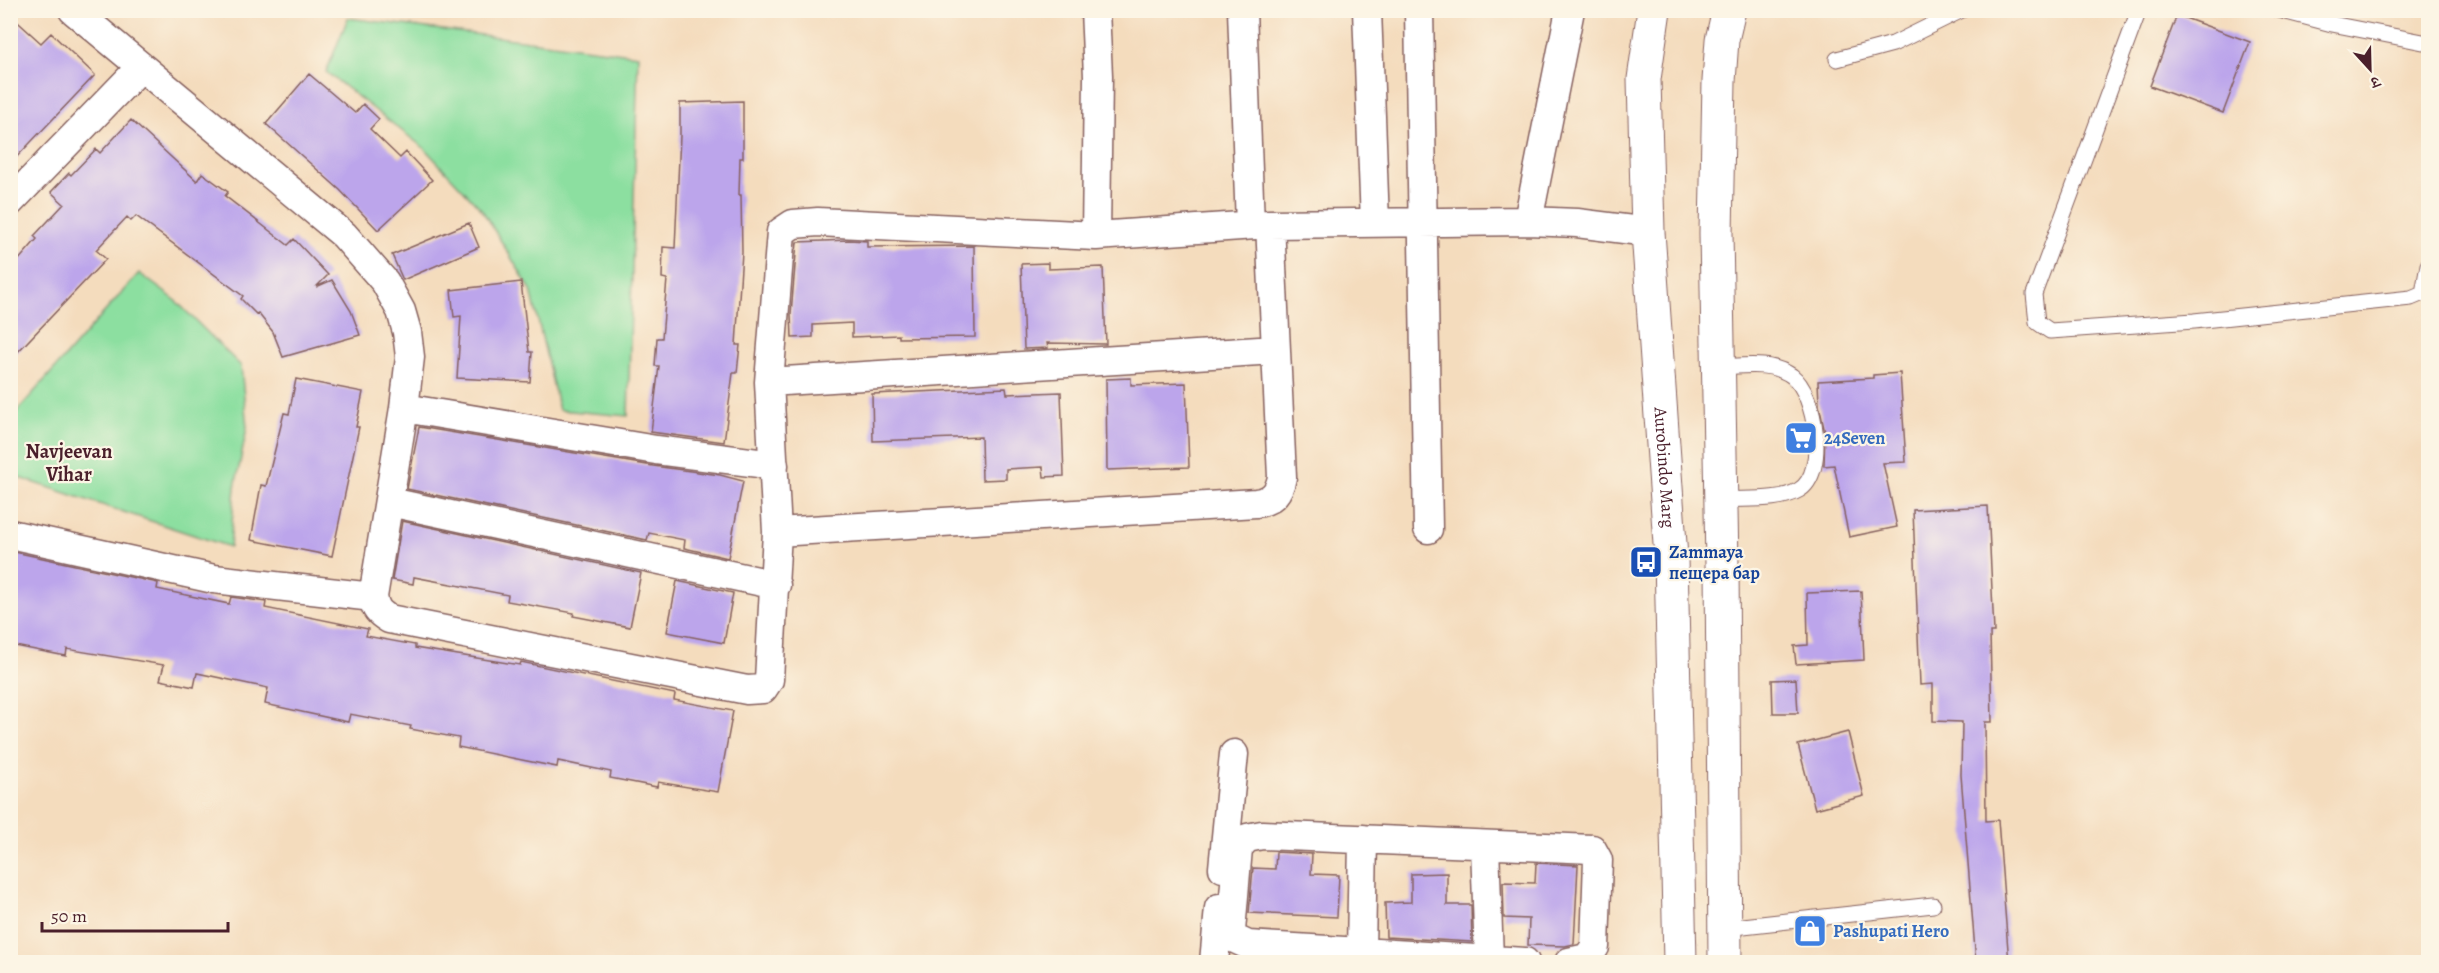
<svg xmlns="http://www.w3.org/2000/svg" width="2439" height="973" font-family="Alegreya,'Noto Serif Devanagari',serif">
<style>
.green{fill:#8cdfa0;stroke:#6b7f66;stroke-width:1.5}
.building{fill:#bca5eb}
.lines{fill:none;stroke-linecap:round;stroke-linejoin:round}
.service-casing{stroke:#86615e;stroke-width:17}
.minor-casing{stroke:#86615e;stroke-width:31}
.trunk-casing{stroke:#86615e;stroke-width:35}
.service{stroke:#fff;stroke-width:15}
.minor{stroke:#fff;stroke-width:28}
.trunk{stroke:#fff;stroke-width:33}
.labels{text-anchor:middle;stroke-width:4.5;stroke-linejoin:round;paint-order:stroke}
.shop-label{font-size:18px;font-weight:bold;fill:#366cbe;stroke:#fcf5e5;text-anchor:start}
.street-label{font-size:18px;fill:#4a1f2b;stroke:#fcf5e5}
.transit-label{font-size:18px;font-weight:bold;fill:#164399;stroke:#fcf5e5;text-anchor:start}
.neighbourhood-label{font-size:20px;font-weight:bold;fill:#4a1f2b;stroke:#fcf5e5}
</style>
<rect width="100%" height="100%" fill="#fcf5e5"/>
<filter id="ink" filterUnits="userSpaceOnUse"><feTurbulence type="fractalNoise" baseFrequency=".0167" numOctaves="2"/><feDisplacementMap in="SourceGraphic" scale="12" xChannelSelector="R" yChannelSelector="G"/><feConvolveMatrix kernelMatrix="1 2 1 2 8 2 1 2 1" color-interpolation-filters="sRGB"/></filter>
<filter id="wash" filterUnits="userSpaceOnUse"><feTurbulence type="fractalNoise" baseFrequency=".008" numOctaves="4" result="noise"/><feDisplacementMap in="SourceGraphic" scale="24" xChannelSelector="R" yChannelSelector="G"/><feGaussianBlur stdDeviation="1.35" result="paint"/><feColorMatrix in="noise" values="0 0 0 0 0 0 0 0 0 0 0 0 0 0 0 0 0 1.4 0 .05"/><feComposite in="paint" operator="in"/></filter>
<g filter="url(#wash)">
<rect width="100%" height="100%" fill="#f4dcbd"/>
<path class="green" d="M 348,18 L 638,55 L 628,416 L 559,410 L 531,290 L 482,210 L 424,148 L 326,72 Z
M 139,273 L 174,299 L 241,366 L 247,428 L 235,487 L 230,547 L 11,475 L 11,418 Z"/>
<g id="blocks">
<path class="building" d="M 10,15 L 41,43 L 51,33 L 95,75 L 10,164 Z
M 2177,15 L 2250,42 L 2223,113 L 2150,86 Z
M 309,74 L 355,113 L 363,104 L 379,119 L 370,129 L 400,158 L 406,152 L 432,180 L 378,230 L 340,190 L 266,124 Z
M 743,101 L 743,158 L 740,158 L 739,195 L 741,195 L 742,252 L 736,345 L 740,345 L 737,373 L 733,373 L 724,442 L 651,432 L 659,366 L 655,366 L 657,338 L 662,338 L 667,279 L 662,278 L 663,247 L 675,248 L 680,135 L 680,103 Z
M 131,120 L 197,181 L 202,173 L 228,192 L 225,196 L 288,245 L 294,239 L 328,275 L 316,287 L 332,280 L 351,311 L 360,335 L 283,357 L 273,332 L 258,313 L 256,314 L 241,299 L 243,296 L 136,216 L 131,221 L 127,217 L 96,250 L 106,259 L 10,360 L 10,270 L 37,239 L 34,236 L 64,204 L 51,192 L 69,173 L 71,175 L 96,149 L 100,153 Z
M 469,223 L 479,247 L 403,280 L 392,255 Z
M 849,240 L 867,241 L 867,247 L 974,246 L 975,337 L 899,338 L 899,335 L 852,337 L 852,323 L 813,325 L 813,337 L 792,338 L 791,314 L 797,242 Z
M 1048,263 L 1048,269 L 1103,267 L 1106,344 L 1047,343 L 1048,348 L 1024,349 L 1021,264 Z
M 521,282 L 529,352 L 532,352 L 530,382 L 457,378 L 461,316 L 454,317 L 451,290 Z
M 1900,373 L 1906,462 L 1883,463 L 1897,527 L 1849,537 L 1834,465 L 1824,466 L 1825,433 L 1819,405 L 1818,381 L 1873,378 L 1873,375 Z
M 1131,378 L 1131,385 L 1186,383 L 1189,467 L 1107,470 L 1106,379 Z
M 296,379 L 363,392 L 356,427 L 359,427 L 332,556 L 251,540 L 261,485 L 266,486 L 284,413 L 289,414 Z
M 1006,388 L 1007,394 L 1061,392 L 1064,476 L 1044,477 L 1043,467 L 1006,469 L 1006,479 L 982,480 L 981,437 L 873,441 L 872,394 Z
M 419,427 L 653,466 L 720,475 L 743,481 L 728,558 L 684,548 L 685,540 L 649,533 L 647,540 L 407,489 Z
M 1988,506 L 1994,632 L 1990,632 L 1992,722 L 1985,722 L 1986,821 L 1998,820 L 2009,963 L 1976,963 L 1961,775 L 1962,722 L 1933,721 L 1933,684 L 1920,685 L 1913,510 Z
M 402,521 L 641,573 L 630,627 L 573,616 L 574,613 L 507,601 L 508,595 L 414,577 L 413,584 L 392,580 Z
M 10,551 L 158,583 L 157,589 L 229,604 L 231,597 L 266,602 L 265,608 L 368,629 L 366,636 L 415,645 L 415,648 L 520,665 L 521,662 L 675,694 L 674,700 L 733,711 L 718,792 L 658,782 L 657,787 L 610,778 L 611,772 L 558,761 L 557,767 L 458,747 L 459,738 L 410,729 L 411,726 L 350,714 L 348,722 L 265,704 L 268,688 L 197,673 L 194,687 L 160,680 L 164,665 L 67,649 L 66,656 L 10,645 Z
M 677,581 L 733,593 L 724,643 L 667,632 Z
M 1861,591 L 1864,660 L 1796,664 L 1794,646 L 1808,645 L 1807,593 Z
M 1796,679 L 1798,713 L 1773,713 L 1772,680 Z
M 1848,732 L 1864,796 L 1815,809 L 1798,745 Z
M 1276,852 L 1312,854 L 1311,874 L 1339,875 L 1337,917 L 1249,913 L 1253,868 L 1275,869 Z
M 1536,863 L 1578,865 L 1574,944 L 1565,946 L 1528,945 L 1529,919 L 1504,918 L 1503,882 L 1535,883 Z
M 1447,873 L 1447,905 L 1471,905 L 1472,942 L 1386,937 L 1385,903 L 1411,902 L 1411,874 Z"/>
</g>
</g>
<g filter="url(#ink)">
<use href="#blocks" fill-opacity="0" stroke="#86615e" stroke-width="1.5"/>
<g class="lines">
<defs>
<path id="service" d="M 2139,10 L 2034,294 L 2037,322 L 2050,331 L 2194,321 L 2411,298 L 2423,293 L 2428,265
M 2279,10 L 2332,24 L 2428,43
M 1837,59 L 1893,44 L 1962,10
M 1720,367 C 1744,366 1771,361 1792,376 C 1816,394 1828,473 1799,490 C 1779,502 1745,498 1721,500
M 1725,928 L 1933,905"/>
<path id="minor" d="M 73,10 L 344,235 L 385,282 L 401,311 L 407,332 L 410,357 L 404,408 L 373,597 C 375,609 379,613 389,619 L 747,690 L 763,689 L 769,680 L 777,532 L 769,382 L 781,232 L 793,224 L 818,222 L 1096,236 L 1270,224 L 1528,221 L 1577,223 L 1648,232
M 1095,10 L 1098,76 L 1096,236
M 1242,10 L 1250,225
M 1367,10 L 1375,223
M 1419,10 L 1428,529
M 10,202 L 141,67
M 1528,221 L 1570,10
M 769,382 L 1275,350
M 404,408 L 656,450 L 774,465
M 390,502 L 776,585
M 777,532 L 1256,503 C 1272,501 1279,493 1282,477 L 1270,224
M 10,534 L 214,579 L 373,597
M 1485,845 L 1489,960
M 1223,868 L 1234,754
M 1361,952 L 1363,839
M 1214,962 L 1219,908
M 1525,962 L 1248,945 L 1235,939 L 1231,931 L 1238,848 L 1247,838 L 1262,835 L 1592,849 L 1598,860 L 1595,947 L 1587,958 L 1569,962"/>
<g id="trunk">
<path id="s1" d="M 1654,10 L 1644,79 L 1648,232 L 1671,558 L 1680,962"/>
<path d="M 1725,962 L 1722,564 L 1716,233 L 1719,81 L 1722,40 L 1729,10"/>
</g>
</defs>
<use href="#service" class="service-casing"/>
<use href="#minor" class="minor-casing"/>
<use href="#trunk" class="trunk-casing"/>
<use href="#service" class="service"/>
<use href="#minor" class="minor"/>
<use href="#trunk" class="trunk"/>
</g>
</g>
<defs>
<symbol id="supermarket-square" viewBox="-11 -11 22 22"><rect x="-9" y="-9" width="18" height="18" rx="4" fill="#3f7fe0" stroke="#fcf5e5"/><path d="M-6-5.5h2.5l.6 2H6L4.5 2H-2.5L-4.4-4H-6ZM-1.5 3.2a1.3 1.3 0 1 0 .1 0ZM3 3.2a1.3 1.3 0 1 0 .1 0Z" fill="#fff"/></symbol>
<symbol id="bus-square" viewBox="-11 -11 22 22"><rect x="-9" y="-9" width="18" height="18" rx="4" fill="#1a4fb4" stroke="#fcf5e5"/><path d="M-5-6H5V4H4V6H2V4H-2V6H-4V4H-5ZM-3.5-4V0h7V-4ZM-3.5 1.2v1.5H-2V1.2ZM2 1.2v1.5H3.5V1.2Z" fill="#fff"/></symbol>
<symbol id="shop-square" viewBox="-11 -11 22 22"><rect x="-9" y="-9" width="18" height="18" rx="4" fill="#3f7fe0" stroke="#fcf5e5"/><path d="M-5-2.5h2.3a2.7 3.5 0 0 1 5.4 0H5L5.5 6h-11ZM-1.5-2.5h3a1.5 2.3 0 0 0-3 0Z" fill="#fff"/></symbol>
</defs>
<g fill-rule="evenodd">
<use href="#supermarket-square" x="1782" y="419" width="38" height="38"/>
<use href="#bus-square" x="1627" y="543" width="38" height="38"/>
<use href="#shop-square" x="1791" y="912" width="38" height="38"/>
</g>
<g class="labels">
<g class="shop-label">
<text x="1824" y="444">24Seven</text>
<text x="1833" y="937">Pashupati Hero</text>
</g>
<g class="street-label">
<text dy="6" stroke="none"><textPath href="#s1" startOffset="459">Aurobindo Marg</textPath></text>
</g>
<g class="transit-label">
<text x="1669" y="558">Zammaya<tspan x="1669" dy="21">пещера бар</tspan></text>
</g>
<g class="neighbourhood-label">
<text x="69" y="458">Navjeevan<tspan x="69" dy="23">Vihar</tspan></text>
</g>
</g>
<rect width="2439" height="973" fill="none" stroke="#fcf5e5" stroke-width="36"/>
<g transform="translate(2370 69) rotate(158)" stroke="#fcf5e5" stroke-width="4.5" paint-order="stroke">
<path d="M0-4.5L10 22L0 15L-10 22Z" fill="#4a1f2b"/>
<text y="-9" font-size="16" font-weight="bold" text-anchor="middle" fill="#4a1f2b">उ</text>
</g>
<path d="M42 922v9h186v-9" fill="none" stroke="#4a1f2b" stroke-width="3"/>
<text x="51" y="922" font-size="18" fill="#4a1f2b" stroke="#fcf5e5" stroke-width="4.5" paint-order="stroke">50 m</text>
</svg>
